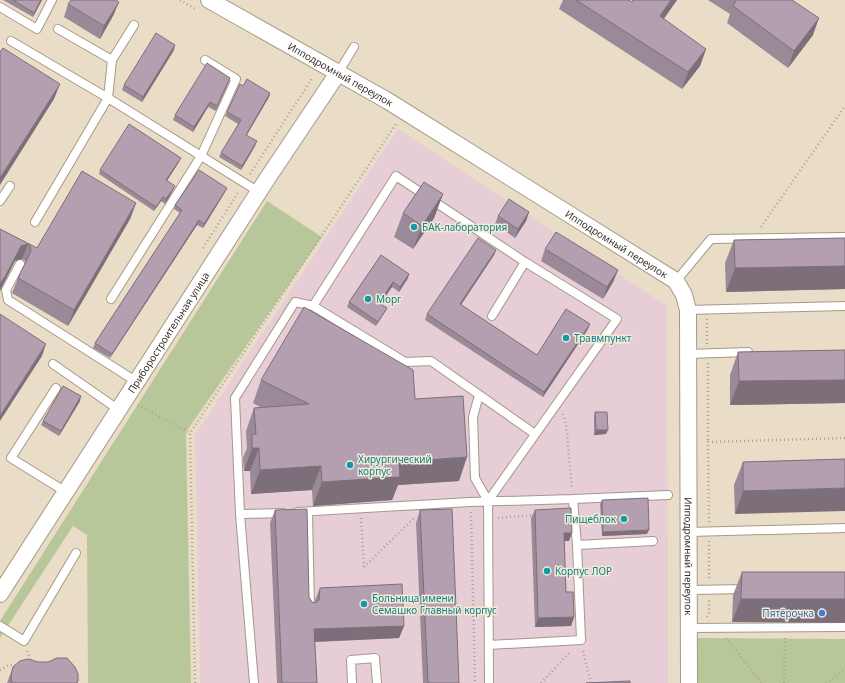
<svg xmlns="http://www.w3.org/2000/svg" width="845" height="683" font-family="'Noto Sans',sans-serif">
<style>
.medical{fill:#e6cdd6}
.green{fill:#b8c79a}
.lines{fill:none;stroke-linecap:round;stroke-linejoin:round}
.lane-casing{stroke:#a69985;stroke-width:10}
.street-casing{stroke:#a69985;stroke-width:18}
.path{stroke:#aea392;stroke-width:2.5;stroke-dasharray:1 3;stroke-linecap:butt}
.lane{stroke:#fff;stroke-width:8}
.street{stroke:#fff;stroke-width:16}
.wall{fill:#9a8996}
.shaded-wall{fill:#7d6f7a}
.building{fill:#b39faf;stroke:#7d6f7a}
.culture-dot{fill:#0f9aa8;stroke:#f7ead4;stroke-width:1.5}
.shop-dot{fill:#3f7fe0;stroke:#f7ead4;stroke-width:1.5}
.labels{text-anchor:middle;stroke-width:3;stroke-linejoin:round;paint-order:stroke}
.street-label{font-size:10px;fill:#373229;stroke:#f7ead4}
.culture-label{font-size:10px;fill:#0d838f;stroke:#f7ead4;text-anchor:start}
.shop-label{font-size:10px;fill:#366cbe;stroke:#f7ead4;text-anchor:end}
</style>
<rect width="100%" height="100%" fill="#eaddc7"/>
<path class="medical" d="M 398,129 L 667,306 L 668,683 L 200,683 L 195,435 Z"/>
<path class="green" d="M 267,201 L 322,237 L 186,432 L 191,683 L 88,683 L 87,535 L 73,526 L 0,638 L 0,621 Z
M 696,638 L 845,639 L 845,683 L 697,683 Z"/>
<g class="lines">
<defs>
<path id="lane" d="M 0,7 L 37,29 L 52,0
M 58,29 L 112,60
M 11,41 L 108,98 L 112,60 L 134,25
M 338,73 L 354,47
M 0,201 L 10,186
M 35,222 L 108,98 L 259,192
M 20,264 L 6,290 L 8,300 L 137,382
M 676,281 L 711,239 L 845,237
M 111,299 L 201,156 L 236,79 L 205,60
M 313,306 L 396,176 L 525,262
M 688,310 L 845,306
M 688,354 L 748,352
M 53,364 L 119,410
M 56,388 L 11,458 L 66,492
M 479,395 L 473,417 L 475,478 L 488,501
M 573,499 L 668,495
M 297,512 L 470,502 L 573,499 L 577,545 L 581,640 L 489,645
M 308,512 L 310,609
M 240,514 L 283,513
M 689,532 L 845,528
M 577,545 L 653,541
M 690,590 L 746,589
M 0,626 L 24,641 L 76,553
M 690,628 L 845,627
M 254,683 L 240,514 L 235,398 L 295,302 L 313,306 L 405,362 L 431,361 L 535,434
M 352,683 L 351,660 L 375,658 L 377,683
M 489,683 L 488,501 L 617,319 L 525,262 L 492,316"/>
<g id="street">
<path id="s1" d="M 209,0 L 388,101 L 676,281 L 684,295 L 688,310 L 689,683"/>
<path id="s2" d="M 0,594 L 267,179 L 338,73"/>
</g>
</defs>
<use href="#lane" class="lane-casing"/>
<use href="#street" class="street-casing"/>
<path class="path" d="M 180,0 L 197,10
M 250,174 L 313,77
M 761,227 L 845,106
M 203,248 L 239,191
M 707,319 L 707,344
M 708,363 L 708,442
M 138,405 L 190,433
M 563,414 L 566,424 L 572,488
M 471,512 L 475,683
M 361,518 L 364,567
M 498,518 L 535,515
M 709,522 L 708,442 L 845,438
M 709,541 L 709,580
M 364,567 L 415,517
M 707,617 L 709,613 L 709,599
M 726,638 L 762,683
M 27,651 L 31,662
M 583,651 L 591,683
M 0,670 L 9,665 L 17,665
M 77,676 L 79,683
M 195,683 L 190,433 L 396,124
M 541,683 L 571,651
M 784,683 L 785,638
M 826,683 L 845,670"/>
<use href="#lane" class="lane"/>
<use href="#street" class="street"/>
</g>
<path class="wall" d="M 3,0 L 42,0 L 33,17 Z
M 563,0 L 629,0 L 632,2 L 633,0 L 677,0 L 663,19 L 706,49 L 700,66 L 682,89 L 559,9 Z
M 708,0 L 792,0 L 813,35 L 788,68 L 727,23 L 730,14 Z
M 68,4 L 114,14 L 100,39 L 64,17 Z
M 174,50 L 142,102 L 122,90 L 124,85 Z
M 229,82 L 216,111 L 208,107 L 193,132 L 173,120 L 175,115 Z
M 243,86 L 270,93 L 269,97 L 247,135 L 255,146 L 241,170 L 219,157 L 221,153 L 238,124 L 225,116 L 227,112 Z
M 179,162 L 167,181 L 175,186 L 173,190 L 165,204 L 161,201 L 154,211 L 99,174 L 100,170 Z
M 225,192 L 203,228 L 197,225 L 110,358 L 93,348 L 95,343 L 180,213 L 174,209 L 175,205 Z
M 443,194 L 434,218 L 413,249 L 394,237 L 403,213 Z
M 136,203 L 130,219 L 68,326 L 12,293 L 18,278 L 25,263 L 25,261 L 22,259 L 15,261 L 0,229 L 37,248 Z
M 529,212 L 526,221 L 515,238 L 495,224 L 498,216 Z
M 845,238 L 845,289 L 726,292 L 725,263 L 734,240 Z
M 545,249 L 618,270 L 613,282 L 603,299 L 541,261 Z
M 496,250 L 494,255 L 461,305 L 537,355 L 588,329 L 543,397 L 425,320 L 427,314 Z
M 381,255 L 408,278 L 399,292 L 392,287 L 380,304 L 387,308 L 385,312 L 376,326 L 347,307 L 349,302 Z
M 845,350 L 845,403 L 730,405 L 730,375 L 738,352 Z
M 261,380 L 415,399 L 459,481 L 398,485 L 392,500 L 313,506 L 312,490 L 251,494 L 250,471 L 244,471 L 243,458 L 247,448 L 246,431 L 254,408 L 260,407 L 253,403 Z
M 80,401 L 59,436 L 41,425 L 43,421 Z
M 595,412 L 606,434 L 594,435 L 594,416 Z
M 845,459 L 735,514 L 734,485 L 743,462 Z
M 602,500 L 647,534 L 602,536 L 600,504 Z
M 275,510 L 309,597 L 312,602 L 315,603 L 315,600 L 320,588 L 404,626 L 399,638 L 315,642 L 317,683 L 277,683 L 270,523 Z
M 420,510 L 459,683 L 423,683 L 416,523 Z
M 535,510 L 569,541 L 564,541 L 566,592 L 574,617 L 571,626 L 535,627 L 531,518 Z
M 742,572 L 845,572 L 732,622 L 733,595 Z
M 13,667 L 77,683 L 7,683 Z"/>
<path class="shaded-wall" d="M 41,0 L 42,0 L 33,17 L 34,13 Z
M 671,0 L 677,0 L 654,33 L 660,16 Z
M 119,2 L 114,14 L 100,39 L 104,26 Z
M 819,18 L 813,35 L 788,68 L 794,51 Z
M 175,45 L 174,50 L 142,102 L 143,97 Z
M 706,49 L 700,66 L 682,89 L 688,72 Z
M 60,84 L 54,99 L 0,185 L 0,178 Z
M 270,93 L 269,97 L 244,139 L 246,135 Z
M 210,102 L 208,107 L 193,132 L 194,127 Z
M 257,141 L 255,146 L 241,170 L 242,166 Z
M 181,158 L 179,162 L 164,185 L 166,180 Z
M 175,186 L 173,190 L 165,204 L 166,199 Z
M 227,188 L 225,192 L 203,228 L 204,224 Z
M 443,194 L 434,218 L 413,249 L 422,226 Z
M 163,197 L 161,201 L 154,211 L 156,207 Z
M 136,203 L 130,219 L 68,326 L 74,310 Z
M 529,212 L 526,221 L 515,238 L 518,229 Z
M 199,220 L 197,225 L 110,358 L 112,354 Z
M 28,244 L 22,259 L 15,261 L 0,291 L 0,284 L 21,246 Z
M 496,250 L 494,255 L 458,309 L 460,304 Z
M 845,266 L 845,289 L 726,292 L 735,268 Z
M 618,270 L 613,282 L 603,299 L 607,287 Z
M 409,274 L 408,278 L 399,292 L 400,287 Z
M 393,282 L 392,287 L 378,307 L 379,303 Z
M 590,324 L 588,329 L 543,397 L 544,392 Z
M 46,344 L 42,356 L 0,421 L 0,416 Z
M 845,380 L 845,403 L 730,405 L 739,381 Z
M 81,396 L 80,401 L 59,436 L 61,431 Z
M 596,430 L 608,430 L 606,434 L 594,435 Z
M 252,448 L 259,448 L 250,471 L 244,471 Z
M 467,457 L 459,481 L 398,485 L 392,500 L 313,506 L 322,482 L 399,462 Z
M 321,466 L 312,490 L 251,494 L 260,470 Z
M 845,488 L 845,511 L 735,514 L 743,491 Z
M 649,530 L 647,534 L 602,536 L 603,532 Z
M 564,533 L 572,533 L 569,541 L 560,541 Z
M 741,599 L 845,599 L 845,623 L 732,622 Z
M 574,617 L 571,626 L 535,627 L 538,618 Z
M 404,626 L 399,638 L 310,642 L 314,629 Z"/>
<path class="building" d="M 13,0 L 41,0 L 34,13 Z
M 71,0 L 116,0 L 119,2 L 104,26 L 68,4 Z
M 576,0 L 629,0 L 632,2 L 633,0 L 671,0 L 660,16 L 706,49 L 688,72 Z
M 736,0 L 792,0 L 819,18 L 794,51 L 733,6 Z
M 156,33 L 175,45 L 143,97 L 124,85 Z
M 3,48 L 60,84 L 0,178 L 0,52 Z
M 207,63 L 230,78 L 217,106 L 210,102 L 194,127 L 175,115 Z
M 247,79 L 270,93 L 246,135 L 257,141 L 242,166 L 221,153 L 241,120 L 227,112 L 240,84 L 243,86 Z
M 129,124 L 181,158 L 166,180 L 175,186 L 166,199 L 163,197 L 156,207 L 100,170 Z
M 199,170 L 227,188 L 204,224 L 199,220 L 112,354 L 95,343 L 182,210 L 175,205 Z
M 82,171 L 136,203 L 74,310 L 18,278 L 31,251 L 30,246 L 28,244 L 21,246 L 6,275 L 0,284 L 0,229 L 37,248 Z
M 424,182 L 443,194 L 422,226 L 403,213 Z
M 509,199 L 529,212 L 518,229 L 498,216 Z
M 556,232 L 618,270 L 607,287 L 545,249 Z
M 478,238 L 496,250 L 460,304 L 537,355 L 566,309 L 590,324 L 544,392 L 427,314 Z
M 845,238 L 845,266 L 735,268 L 734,240 Z
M 381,255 L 409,274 L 400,287 L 393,282 L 379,303 L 387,308 L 378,322 L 349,302 Z
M 304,307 L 413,370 L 415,399 L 463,396 L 467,457 L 399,462 L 400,477 L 322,482 L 321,466 L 260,470 L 259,448 L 252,448 L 252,434 L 256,434 L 254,408 L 309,404 L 261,380 Z
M 0,314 L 46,344 L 0,416 Z
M 845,350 L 845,380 L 739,381 L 738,352 Z
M 63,386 L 81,396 L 61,431 L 43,421 Z
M 595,412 L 607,412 L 608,430 L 596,430 Z
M 845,459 L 845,488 L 743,491 L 743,462 Z
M 648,498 L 649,530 L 603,532 L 602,500 Z
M 571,508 L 572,533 L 564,533 L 566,592 L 573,592 L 574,617 L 538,618 L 535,510 Z
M 307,509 L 309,597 L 312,602 L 315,603 L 319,600 L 320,588 L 402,584 L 404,626 L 314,629 L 317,683 L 282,683 L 275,510 Z
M 452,509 L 459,683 L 428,683 L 420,510 Z
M 742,572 L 845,572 L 845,599 L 741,599 Z
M 57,658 L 67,658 L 75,667 L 78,674 L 78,680 L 77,683 L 12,683 L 11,676 L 13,667 L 20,661 L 28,659 L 38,662 L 48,662 Z
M 630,681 L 630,683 L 586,683 Z"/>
<g class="culture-dot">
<circle cx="414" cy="227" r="4"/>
<circle cx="368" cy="299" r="4"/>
<circle cx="566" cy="338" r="4"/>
<circle cx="350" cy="465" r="4"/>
<circle cx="624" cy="519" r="4"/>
<circle cx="547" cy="571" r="4"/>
<circle cx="364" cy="604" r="4"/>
</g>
<circle class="shop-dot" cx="822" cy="613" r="4"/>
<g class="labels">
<g class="street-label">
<text dy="4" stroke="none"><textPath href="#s1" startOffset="151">Ипподромный переулок</textPath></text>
<text dy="4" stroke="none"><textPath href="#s1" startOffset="475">Ипподромный переулок</textPath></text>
<text dy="4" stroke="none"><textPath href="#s2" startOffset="311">Приборостроительная улица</textPath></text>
<text dy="4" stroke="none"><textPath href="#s1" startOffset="823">Ипподромный переулок</textPath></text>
</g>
<g class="culture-label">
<text x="422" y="231">БАК-лаборатория</text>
<text x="376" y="303">Морг</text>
<text x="574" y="342">Травмпункт</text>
<text x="358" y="463">Хирургический<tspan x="358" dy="12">корпус</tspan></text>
<text x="616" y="523" text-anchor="end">Пищеблок</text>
<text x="555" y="575">Корпус ЛОР</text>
<text x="372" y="602">Больница имени<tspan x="372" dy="12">Семашко Главный корпус</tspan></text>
</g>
<g class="shop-label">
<text x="814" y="617">Пятёрочка</text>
</g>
</g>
</svg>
